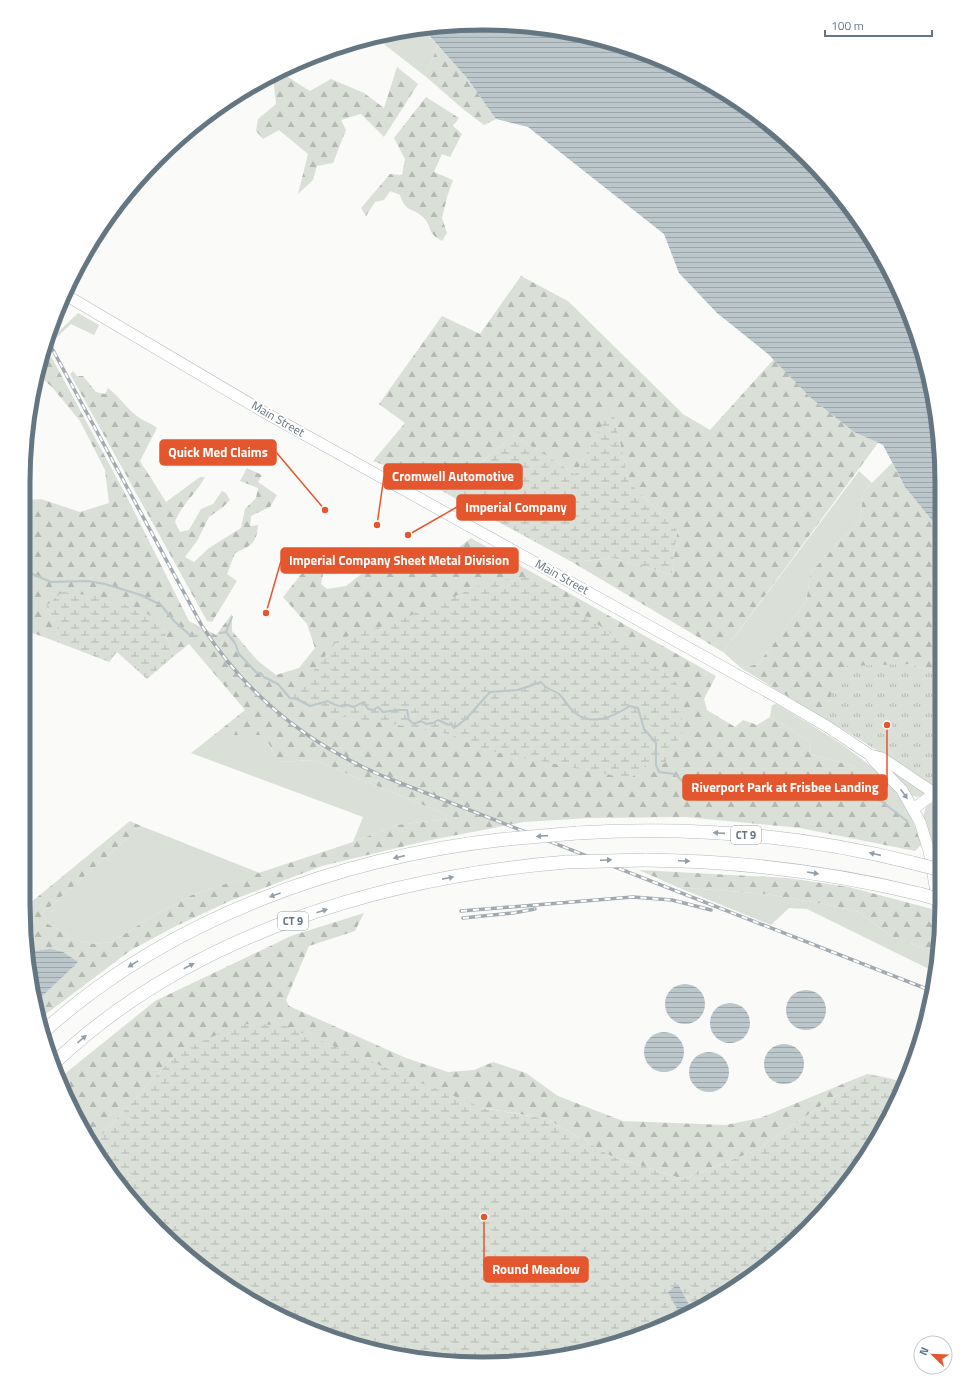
<svg xmlns="http://www.w3.org/2000/svg" width="965" height="1387" font-family="'Titillium Web',sans-serif">
<style>
.green{fill:#dadfd7}
.forest{fill:url(#forest-firs)}
.wetland{fill:url(#wetland-marsh)}
.park{fill:url(#park-tufts)}
.water{fill:url(#water-rules)}
.lines{fill:none;stroke-linecap:round;stroke-linejoin:round}
.stream{stroke:#bbc7cb;stroke-width:2}
.primary-casing{stroke:#b5babe;stroke-width:12}
.motorway-casing{stroke:#b4b9bd;stroke-width:14}
.primary{stroke:#fff;stroke-width:11}
.motorway{stroke:#fff;stroke-width:13}
.rail-casing{stroke:#a2aab0;stroke-width:3.5}
.rail{stroke:#fff;stroke-width:2;stroke-dasharray:6;stroke-linecap:butt}
.motorway-bridge-casing{stroke:#b4b9bd;stroke-width:14;stroke-linecap:butt}
.motorway-bridge{stroke:#fff;stroke-width:13}
.oneway{fill:#939fa8}
.labels{text-anchor:middle;stroke-width:4;stroke-linejoin:round;paint-order:stroke}
.shield{fill:#fff;stroke:#939fa8;stroke-width:1}
.shield-label{font-size:11px;font-weight:bold;fill:#657683}
.street-label{font-size:12px;fill:#657683;stroke:#fff}
.rim{fill:none;stroke:#657683;stroke-width:5}
.leader{fill:none;stroke:#e4572e;stroke-width:1.5}
.callout-dot{fill:#e4572e;stroke:#fff;stroke-width:1.5}
.callout{fill:#e4572e;stroke:#e4572e;stroke-width:1.5}
.callout-label{font-size:13px;text-anchor:middle;font-weight:bold;fill:#fff}
</style>
<defs>
<pattern id="forest-firs" width="22" height="20" patternUnits="userSpaceOnUse"><rect width="22" height="20" fill="#dadfd7"/><path d="M5 1l3.5 6h-7zM16 11l3.5 6h-7z" fill="#b4b9b4"/></pattern>
<pattern id="wetland-marsh" width="20" height="14" patternUnits="userSpaceOnUse"><rect width="20" height="14" fill="#dadfd7"/><path d="M1 5h8M5 5V1M11 12h8M15 12V8" fill="none" stroke="#b4b9b4"/></pattern>
<pattern id="park-tufts" width="24" height="20" patternUnits="userSpaceOnUse"><rect width="24" height="20" fill="#dadfd7"/><path d="M3 7l-1-3M5 7V3M7 7l1-3M15 17l-1-3M17 17v-4M19 17l1-3" fill="none" stroke="#b4b9b4"/></pattern>
<pattern id="water-rules" width="6" height="5" patternUnits="userSpaceOnUse"><rect width="6" height="5" fill="#bbc7cb"/><path d="M0 2.5h6" fill="none" stroke="#9ca6aa"/></pattern>
</defs>
<rect width="100%" height="100%" fill="#fafaf8"/>
<path class="green" d="M 425,27 L 425,32 L 438,46 L 425,76 L 385,45 L 382,36 Z
M 78,313 L 99,325 L 94,335 L 71,324 L 52,342 L 49,336 L 51,331 L 54,336 Z
M 859,471 L 872,483 L 863,492 L 861,519 L 811,572 L 806,602 L 758,664 L 741,668 L 723,652 Z
M 776,704 C 816,728 859,751 891,786 C 898,794 903,803 909,812 L 906,813 L 854,766 L 809,754 L 811,742 L 770,717 L 772,705 Z
M 214,735 L 264,735 L 279,762 L 314,760 L 445,814 L 447,819 L 397,825 L 353,842 L 363,817 L 191,753 Z
M 879,759 L 925,792 L 921,797 L 910,796 Z
M 931,803 L 940,803 L 940,833 L 936,859 L 923,816 L 926,807 Z
M 141,826 L 260,873 L 192,895 L 153,916 L 112,942 L 91,944 L 71,938 L 48,924 L 43,913 Z
M 677,887 L 766,894 L 824,904 L 859,912 L 892,937 L 916,945 L 937,958 L 935,972 L 807,909 L 789,908 L 771,925 Z"/>
<path class="forest" d="M 438,46 L 467,78 L 496,119 L 484,125 L 463,109 L 425,76 Z
M 397,67 L 418,84 L 384,137 L 361,114 L 341,120 L 346,130 L 333,163 L 317,166 L 313,180 L 298,194 L 308,154 L 279,130 L 263,139 L 256,131 L 258,119 L 276,104 L 273,76 L 280,72 L 310,91 L 331,79 L 364,93 L 384,108 Z
M 426,97 L 459,118 L 453,126 L 462,134 L 450,157 L 442,154 L 434,172 L 453,180 L 447,197 L 442,218 L 447,233 L 442,241 C 426,232 433,228 424,218 C 414,207 406,214 400,195 L 390,191 L 384,200 L 375,202 L 366,216 L 361,208 L 390,174 L 402,175 L 405,159 L 394,138 Z
M 521,276 L 568,301 L 683,414 L 710,430 L 774,359 L 811,398 L 854,432 L 878,443 L 723,652 L 572,562 L 613,558 L 672,575 L 677,530 L 629,482 L 612,408 L 575,474 L 514,435 L 478,465 L 420,479 L 373,461 L 405,423 L 379,404 L 442,316 L 480,334 Z
M 46,347 L 127,497 L 189,621 L 216,635 L 232,614 L 232,631 L 258,661 L 276,675 L 299,668 L 315,648 L 307,624 L 283,597 L 322,548 L 328,550 L 321,584 L 327,589 L 346,586 L 369,568 L 377,555 L 391,562 L 410,550 L 443,560 L 471,538 L 716,676 L 704,699 L 707,710 L 735,727 L 743,720 L 757,725 L 770,717 L 811,742 L 809,754 L 854,766 L 902,805 L 905,813 L 909,812 L 922,844 L 915,851 L 800,828 L 685,817 L 588,818 L 524,822 L 426,841 L 322,866 L 232,900 L 176,926 L 131,950 L 38,1020 L 36,1002 L 41,998 L 34,950 L 29,952 L 24,908 L 130,821 L 141,826 L 43,913 L 48,924 L 71,938 L 91,944 L 112,942 L 153,916 L 192,895 L 353,842 L 397,825 L 447,819 L 445,814 L 314,760 L 279,762 L 264,735 L 214,735 L 245,710 L 189,644 L 174,656 L 159,620 L 46,606 L 58,629 L 57,642 L 30,632 L 23,640 L 23,500 L 41,499 L 80,512 L 109,503 L 105,470 L 80,421 L 52,387 L 37,374 Z
M 73,371 L 77,376 L 83,376 L 96,392 L 105,394 L 108,388 C 119,396 127,409 138,417 C 144,421 151,423 157,428 L 140,461 L 166,502 L 200,477 L 205,477 C 196,494 181,505 175,522 L 180,532 L 189,530 L 201,509 L 213,504 L 222,491 L 226,493 L 230,500 L 223,507 L 209,517 L 197,541 L 185,557 L 194,562 L 209,548 L 241,528 L 245,509 L 256,498 L 258,488 L 240,481 L 247,468 L 262,475 L 258,482 L 277,495 L 270,507 L 251,516 L 250,526 L 258,525 C 257,543 251,546 235,553 L 227,574 L 237,581 L 212,622 L 207,621 L 70,374 Z
M 892,463 L 905,487 L 939,529 L 939,673 L 908,664 L 820,716 L 741,668 L 758,664 L 806,602 L 811,572 L 861,519 L 863,492 Z
M 639,870 L 788,878 L 849,887 L 932,909 L 940,939 L 937,958 L 916,945 L 892,937 L 859,912 L 824,904 L 766,894 L 677,887 Z
M 364,913 L 355,931 L 309,946 L 286,1000 L 289,1006 L 406,1058 L 448,1072 L 474,1070 L 493,1062 L 526,1073 L 558,1096 L 623,1121 L 726,1125 L 760,1118 L 867,1074 L 757,1150 L 683,1179 L 611,1156 L 547,1119 L 177,1053 L 93,1145 L 58,1081 L 67,1072 L 155,1001 L 291,936 Z"/>
<path class="wetland" d="M 612,407 L 629,482 L 677,530 L 672,575 L 613,558 L 572,562 L 420,479 L 478,465 L 514,435 L 575,474 Z
M 532,576 L 564,602 L 653,661 L 679,686 L 683,731 L 664,764 L 645,766 L 630,779 L 490,751 L 441,732 L 339,716 L 301,703 L 291,696 L 299,690 L 338,639 L 390,624 L 488,582 Z
M 62,592 L 96,596 L 134,607 L 159,620 L 174,656 L 147,679 L 117,652 L 109,662 L 57,642 L 58,629 L 46,606 Z
M 240,1024 L 283,1025 L 483,1108 L 547,1119 L 611,1156 L 683,1179 L 757,1150 L 867,1074 L 889,1078 L 904,1083 L 895,1108 L 847,1184 L 786,1250 L 693,1312 L 678,1284 L 677,1309 L 670,1322 L 572,1355 L 483,1364 L 423,1360 L 306,1329 L 253,1302 L 180,1250 L 100,1160 L 93,1145 L 177,1053 Z"/>
<path class="park" d="M 908,664 L 939,673 L 940,790 L 849,733 L 820,716 L 847,666 Z"/>
<path class="water" d="M 512,24 L 601,39 L 686,70 L 762,118 L 828,179 L 895,279 L 918,335 L 938,422 L 939,529 L 905,487 L 883,445 L 854,432 L 811,398 L 768,354 L 717,313 L 679,273 L 664,234 L 528,127 L 496,119 L 467,78 L 425,31 L 425,27 Z
M 50,949 L 63,952 L 78,962 L 36,1002 L 29,952 Z
M665 1004a20 20 0 1 1 40 0a20 20 0 1 1-40 0Z
M786 1010a20 20 0 1 1 40 0a20 20 0 1 1-40 0Z
M710 1023a20 20 0 1 1 40 0a20 20 0 1 1-40 0Z
M644 1052a20 20 0 1 1 40 0a20 20 0 1 1-40 0Z
M764 1064a20 20 0 1 1 40 0a20 20 0 1 1-40 0Z
M689 1072a20 20 0 1 1 40 0a20 20 0 1 1-40 0Z
M 678,1284 L 693,1312 L 686,1317 L 670,1322 L 677,1309 L 668,1292 Z"/>
<g class="lines">
<path class="stream" d="M 23,570 L 51,582 L 88,581 L 105,584 L 141,595 L 161,605 L 174,621 L 190,635 L 197,636
M 226,632 L 235,643 L 239,654 L 257,673 L 261,673 L 264,677 L 278,684 L 290,698 L 297,699 L 310,706 L 328,701 C 334,705 341,708 347,705 L 354,707 L 363,702 L 368,709 L 373,710 L 378,707 L 383,712 L 397,710 L 407,710 L 409,720 L 414,724 L 421,721 L 426,724 L 433,723 L 438,720 L 449,725 L 451,723 L 454,728 L 466,719 L 490,692 L 518,690 L 541,682 C 549,692 553,689 559,694 C 565,700 569,708 575,713 C 593,727 614,716 630,706 L 638,708 L 644,729 L 656,743 L 656,765 L 659,772 L 675,774 L 683,782 L 700,781 L 704,783 L 723,777 L 725,779 L 725,785 L 731,792 L 753,790 L 769,786 L 779,790 L 787,798 L 796,799 L 798,795 L 798,783 L 806,785 L 817,793 L 824,794 L 834,791 L 852,794 L 864,800 L 872,799 L 881,801 L 907,821
M 220,633 L 226,632 L 232,617"/>
<defs>
<path id="primary" d="M 64,294 L 264,412 L 775,696 L 828,727 L 870,755 L 874,761 L 902,790 L 920,822 L 929,851 L 941,921
M 870,755 L 882,758 L 940,797
M 913,809 L 935,793
M 941,846 L 941,866"/>
<path id="motorway" d="M 577,833 C 690,826 803,835 913,863
M 645,860 C 738,861 830,872 920,894
M 42,1033 C 167,919 340,857 507,839
M 53,1064 C 189,934 383,877 567,862"/>
</defs>
<use href="#primary" class="primary-casing"/>
<use href="#motorway" class="motorway-casing"/>
<use href="#primary" class="primary"/>
<use href="#motorway" class="motorway"/>
<defs>
<path id="rail" d="M 48,341 L 202,626 C 247,696 309,745 385,777 L 932,991
M 461,911 L 633,897 L 672,900 L 711,910
M 463,918 L 513,913 L 535,909"/>
</defs>
<use href="#rail" class="rail-casing"/>
<use href="#rail" class="rail"/>
<defs>
<path id="motorway-bridge" d="M 507,839 L 577,833
M 567,862 L 645,860
M 913,863 L 941,870
M 920,894 L 941,900"/>
</defs>
<use href="#motorway-bridge" class="motorway-bridge-casing"/>
<use href="#motorway-bridge" class="motorway-bridge"/>
</g>
<defs><path id="oneway-solid" d="M-6-.8H1V-3.2L6.5 0L1 3.2V.8H-6Z"/></defs>
<g class="oneway">
<use href="#oneway-solid" transform="translate(904 794) rotate(55)"/>
<use href="#oneway-solid" transform="translate(719 833) rotate(-176)"/>
<use href="#oneway-solid" transform="translate(542 836) rotate(176)"/>
<use href="#oneway-solid" transform="translate(875 854) rotate(-167)"/>
<use href="#oneway-solid" transform="translate(399 857) rotate(167)"/>
<use href="#oneway-solid" transform="translate(606 860) rotate(-2)"/>
<use href="#oneway-solid" transform="translate(684 861) rotate(2)"/>
<use href="#oneway-solid" transform="translate(813 873) rotate(9)"/>
<use href="#oneway-solid" transform="translate(448 878) rotate(-11)"/>
<use href="#oneway-solid" transform="translate(275 895) rotate(160)"/>
<use href="#oneway-solid" transform="translate(322 911) rotate(-18)"/>
<use href="#oneway-solid" transform="translate(133 964) rotate(148)"/>
<use href="#oneway-solid" transform="translate(189 966) rotate(-28)"/>
<use href="#oneway-solid" transform="translate(82 1039) rotate(-40)"/>
</g>
<g class="labels">
<g class="shield">
<rect x="731" y="826" width="30" height="18" rx="3"/>
<rect x="278" y="912" width="30" height="18" rx="3"/>
</g>
<g class="shield-label">
<text x="746" y="839">CT 9</text>
<text x="293" y="925">CT 9</text>
</g>
<g class="street-label">
<text transform="translate(278 419) rotate(30)" y="4">Main Street</text>
<text transform="translate(562 577) rotate(29)" y="4">Main Street</text>
</g>
</g>
<path d="M0 0H965V1387H0ZM482 30H483A452 452 0 0 1 935 482V905A452 452 0 0 1 483 1357H482A452 452 0 0 1 30 905V482A452 452 0 0 1 482 30Z" fill="#fff" fill-rule="evenodd"/>
<path class="rim" d="M482 30H483A452 452 0 0 1 935 482V905A452 452 0 0 1 483 1357H482A452 452 0 0 1 30 905V482A452 452 0 0 1 482 30Z"/>
<path class="leader" d="M325 510L276 452M377 525L384 476M408 535L457 507M266 613L281 561M887 725L887 787M484 1217L484 1270"/>
<g class="callout-dot">
<circle cx="325" cy="510" r="4"/>
<circle cx="377" cy="525" r="4"/>
<circle cx="408" cy="535" r="4"/>
<circle cx="266" cy="613" r="4"/>
<circle cx="887" cy="725" r="4"/>
<circle cx="484" cy="1217" r="4"/>
</g>
<g class="callout">
<rect x="160" y="440" width="116" height="25" rx="4"/>
<rect x="384" y="464" width="138" height="25" rx="4"/>
<rect x="457" y="495" width="118" height="25" rx="4"/>
<rect x="281" y="548" width="237" height="25" rx="4"/>
<rect x="683" y="775" width="204" height="25" rx="4"/>
<rect x="484" y="1257" width="104" height="25" rx="4"/>
</g>
<g class="callout-label">
<text x="218" y="457">Quick Med Claims</text>
<text x="453" y="481">Cromwell Automotive</text>
<text x="516" y="512">Imperial Company</text>
<text x="399" y="565">Imperial Company Sheet Metal Division</text>
<text x="785" y="792">Riverport Park at Frisbee Landing</text>
<text x="536" y="1274">Round Meadow</text>
</g>
<g transform="translate(933 1355) rotate(293)"><circle r="19" fill="#ffffff" stroke="#c1c8cd"/>
<path d="M0-3L7 15L0 10L-7 15Z" fill="#e4572e"/>
<text y="-6" font-size="11" font-weight="bold" text-anchor="middle" fill="#657683">N</text>
</g>
<path d="M825 30v6h107v-6" fill="none" stroke="#657683" stroke-width="2"/>
<text x="831" y="30" font-size="12" fill="#657683" stroke="#ffffff" stroke-width="3" paint-order="stroke">100 m</text>
</svg>
